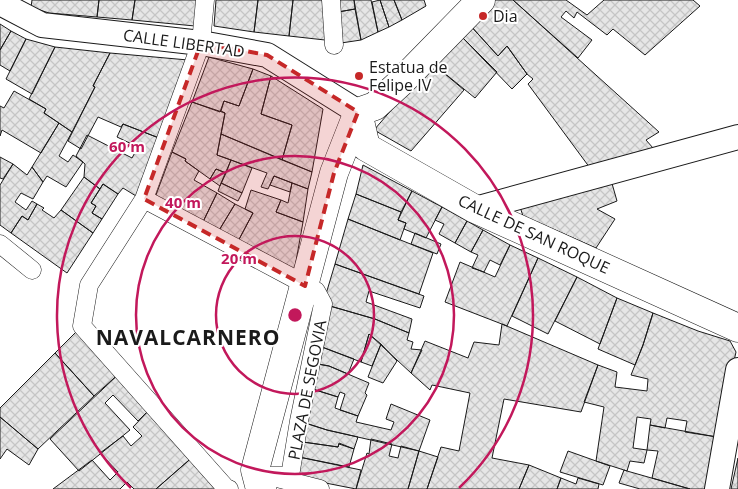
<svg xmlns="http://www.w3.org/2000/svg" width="738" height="489" font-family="'Open Sans',sans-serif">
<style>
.building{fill:url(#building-cross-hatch);stroke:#1a1a1a}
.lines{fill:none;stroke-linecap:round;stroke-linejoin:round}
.pedestrian-casing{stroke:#1a1a1a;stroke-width:19}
.minor-casing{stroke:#1a1a1a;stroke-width:26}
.tertiary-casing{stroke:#1a1a1a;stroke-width:29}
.pedestrian{stroke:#fff;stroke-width:18}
.minor{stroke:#fff;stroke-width:24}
.tertiary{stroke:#fff;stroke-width:28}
.marked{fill:#c62828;fill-opacity:0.2;stroke:#c62828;stroke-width:4;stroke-dasharray:10 6;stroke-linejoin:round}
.ring{fill:none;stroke:#c2185b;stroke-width:2.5}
.poi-dot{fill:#c62828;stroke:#fff;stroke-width:2}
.labels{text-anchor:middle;stroke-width:4;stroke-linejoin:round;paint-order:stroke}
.poi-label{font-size:16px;fill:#1a1a1a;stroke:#fff;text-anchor:start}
.street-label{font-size:16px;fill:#1a1a1a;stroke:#fff}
.district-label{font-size:21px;font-weight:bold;letter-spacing:1px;fill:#1a1a1a;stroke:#fff}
.centre{fill:#c2185b;stroke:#fff;stroke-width:2.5}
.ring-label{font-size:15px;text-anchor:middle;font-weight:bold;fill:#c2185b;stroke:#fff;stroke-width:4;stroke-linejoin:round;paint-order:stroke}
</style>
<defs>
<pattern id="building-cross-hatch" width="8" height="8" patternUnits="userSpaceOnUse" patternTransform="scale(1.25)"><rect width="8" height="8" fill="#e6e6e6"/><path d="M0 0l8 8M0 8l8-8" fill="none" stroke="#c5c5c5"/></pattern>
</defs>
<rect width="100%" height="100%" fill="#fff"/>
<path class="building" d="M 32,0 L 99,0 L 97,17 L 49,13 L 31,7 Z
M 99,0 L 135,0 L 132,20 L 97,17 Z
M 135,0 L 197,0 L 195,26 L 132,20 Z
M 216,0 L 258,0 L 254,32 L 214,26 Z
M 258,0 L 293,0 L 289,36 L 254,32 Z
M 293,0 L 326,0 L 325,40 L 289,36 Z
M 337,0 L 354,0 L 355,9 L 338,12 Z
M 354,0 L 371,0 L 378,32 L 361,40 Z
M 380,0 L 389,27 L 378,32 L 372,2 Z
M 380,0 L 394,0 L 402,20 L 389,27 Z
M 394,0 L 424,0 L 426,6 L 402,20 Z
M 491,0 L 513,0 L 659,132 L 646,140 L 653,148 L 590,168 L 528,84 L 533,79 L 527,74 L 507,46 L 498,56 L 469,24 Z
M 513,0 L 566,0 L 587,15 L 604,0 L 693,0 L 700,6 L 645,55 L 613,29 L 607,35 L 577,12 L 574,18 L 566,11 L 561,17 L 592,40 L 578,58 Z
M 355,9 L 361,40 L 341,43 L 338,12 Z
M 0,24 L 11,31 L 0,50 Z
M 469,24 L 498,56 L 507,46 L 527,74 L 512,89 L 460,35 Z
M 11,31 L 26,39 L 10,71 L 0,65 L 0,50 Z
M 460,35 L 497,72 L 475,98 L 432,63 Z
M 26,39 L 55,47 L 32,94 L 6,79 Z
M 55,47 L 110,53 L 93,86 L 95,87 L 72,132 L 44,113 L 46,109 L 29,99 Z
M 110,53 L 188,60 L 159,138 L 123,124 L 121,127 L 98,117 L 81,149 L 68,141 L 95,87 L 93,86 Z
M 209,57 L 253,69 L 239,106 L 224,101 L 220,112 L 192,102 Z
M 432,63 L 464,90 L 411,151 L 374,130 Z
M 253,69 L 271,76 L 261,114 L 292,125 L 282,160 L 221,134 L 225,113 L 221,111 L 224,101 L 239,106 Z
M 271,76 L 323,109 L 312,172 L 282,160 L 292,125 L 261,114 Z
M 14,91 L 46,109 L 44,113 L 59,123 L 41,153 L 2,130 L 0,136 L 0,106 L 4,108 Z
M 192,102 L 225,113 L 217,155 L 231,160 L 226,173 L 216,169 L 210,179 L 185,161 L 186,159 L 172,152 Z
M 59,123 L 72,132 L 59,156 L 68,162 L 73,155 L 83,162 L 66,187 L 47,176 L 43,182 L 32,167 Z
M 123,124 L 159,138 L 136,196 L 123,188 L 118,194 L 103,184 L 100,189 L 84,177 L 85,164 L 76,156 L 87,135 L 132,158 L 138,147 L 117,137 Z
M 221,134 L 312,172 L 308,189 L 274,176 L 268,189 L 261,187 L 267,173 L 217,155 Z
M 172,152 L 186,159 L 185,161 L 199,171 L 194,180 L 217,193 L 200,228 L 153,203 Z
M 0,157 L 13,164 L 3,179 L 0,178 Z
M 231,160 L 252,168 L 242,193 L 221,183 Z
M 13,164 L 27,175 L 32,167 L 43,182 L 33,199 L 21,193 L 15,202 L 26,210 L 32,201 L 37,204 L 28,220 L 22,216 L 11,233 L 0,225 L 0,185 Z
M 363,165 L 412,191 L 401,212 L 356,194 Z
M 216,169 L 226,173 L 220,186 L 210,179 Z
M 274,176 L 292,183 L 290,192 L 270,185 Z
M 84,177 L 100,189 L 91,203 L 96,206 L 92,213 L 102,219 L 93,233 L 61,210 Z
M 611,180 L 617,201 L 597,209 L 615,219 L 596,248 L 523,216 L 520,207 Z
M 221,183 L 242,193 L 238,201 L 218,191 Z
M 292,183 L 308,189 L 303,222 L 276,212 L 281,200 L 288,203 Z
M 103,184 L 118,194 L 102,219 L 92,213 L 96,206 L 91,203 Z
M 251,190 L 281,200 L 276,212 L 303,222 L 293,278 L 235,247 L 253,213 L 245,209 Z
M 412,191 L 442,207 L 426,238 L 404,229 L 406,223 L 398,220 Z
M 217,193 L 235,204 L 215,237 L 200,228 Z
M 356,194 L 401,212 L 398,220 L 406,223 L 400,240 L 348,219 Z
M 37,204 L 44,208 L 42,210 L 54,218 L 61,210 L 93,233 L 67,273 L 11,233 L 22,216 L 28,220 Z
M 235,204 L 253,213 L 235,247 L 215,237 Z
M 442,207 L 467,221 L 455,243 L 439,234 L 444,224 L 435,220 Z
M 348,219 L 433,253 L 419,294 L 335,264 Z
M 467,221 L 483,230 L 471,252 L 455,243 Z
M 483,230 L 510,245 L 500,265 L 490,260 L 484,272 L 472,268 L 478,255 L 471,252 Z
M 415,233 L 441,244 L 437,254 L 411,244 Z
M 510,245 L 538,258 L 507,326 L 445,302 L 460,262 L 495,277 Z
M 538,258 L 577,277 L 548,334 L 512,316 Z
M 335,264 L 424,296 L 420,308 L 369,291 L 366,302 L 412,319 L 409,333 L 375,319 L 323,304 Z
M 577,277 L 617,298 L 600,344 L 555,321 Z
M 617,298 L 653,313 L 643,345 L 635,365 L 598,349 Z
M 323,304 L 375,319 L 409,333 L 407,340 L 413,342 L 411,349 L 422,350 L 411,373 L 369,334 L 361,362 L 314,344 Z
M 653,313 L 698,331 L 730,341 L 736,352 L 717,437 L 685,432 L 687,421 L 667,418 L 665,428 L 650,425 L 651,419 L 637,417 L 633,448 L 647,450 L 644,463 L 630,461 L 627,471 L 596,461 L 604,407 L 584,402 L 598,365 L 617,372 L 615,387 L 647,391 L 648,379 L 631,375 L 643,345 Z
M 502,324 L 598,365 L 581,412 L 504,399 L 492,458 L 529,465 L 519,489 L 427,489 L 441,447 L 459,451 L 470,393 L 432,385 L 430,390 L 411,373 L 425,341 L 468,358 L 474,342 L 499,345 Z
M 82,326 L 122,371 L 94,396 L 55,353 Z
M 369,334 L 381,344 L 372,366 L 361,362 Z
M 314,344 L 354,359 L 348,374 L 329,366 L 312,363 Z
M 381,344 L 397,361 L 383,383 L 368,377 Z
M 55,353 L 94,396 L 38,449 L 0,417 L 0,408 Z
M 312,363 L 329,366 L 369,383 L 365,393 L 367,395 L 358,416 L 340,410 L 345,394 L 340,392 L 338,397 L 306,387 Z
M 122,371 L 153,406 L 138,421 L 113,395 L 105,403 L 130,430 L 79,471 L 50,439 Z
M 306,387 L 338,397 L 335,408 L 358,416 L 356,422 L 391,430 L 394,422 L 386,419 L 391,404 L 430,420 L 419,451 L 327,430 L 299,421 Z
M 153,406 L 196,454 L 156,489 L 134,489 L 127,482 L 120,489 L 53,489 L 92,460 L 110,480 L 118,472 L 100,453 L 123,436 L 131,446 L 142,436 L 133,427 Z
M 0,417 L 38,449 L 29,465 L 7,449 L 0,459 Z
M 299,421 L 327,430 L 358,437 L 354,449 L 339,444 L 338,447 L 296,441 Z
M 650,425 L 717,437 L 706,489 L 690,489 L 652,478 L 658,451 L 647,450 Z
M 371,439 L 392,444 L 389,456 L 398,458 L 401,446 L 419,451 L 408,489 L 356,489 L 367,453 L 369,454 Z
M 296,441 L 338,447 L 339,443 L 354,449 L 349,467 L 294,456 Z
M 419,451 L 438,457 L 427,489 L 408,489 Z
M 568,451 L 610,466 L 603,485 L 560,472 Z
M 196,454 L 224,489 L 156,489 Z
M 294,456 L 361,470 L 356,489 L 290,476 Z
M 738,458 L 738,489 L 731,489 Z
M 529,465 L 561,478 L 557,489 L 519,489 Z
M 624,470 L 627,471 L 690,489 L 640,489 L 619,483 Z
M 561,478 L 576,484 L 578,478 L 599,484 L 598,489 L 557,489 Z"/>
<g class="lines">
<defs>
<path id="pedestrian" d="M 205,0 L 201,43 L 144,199 L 89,285 L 82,326 L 226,488 L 229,489
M 331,0 L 334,45
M 144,199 L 293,278 L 305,286 L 316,291 L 323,304 L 299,421 L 290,476 L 269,476 L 267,489
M 0,244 L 32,270
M 277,478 L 320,489"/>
<path id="minor" d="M 0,3 L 42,25 L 201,43 L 267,55 L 358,112
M 475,209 L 738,137
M 717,489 L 738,370"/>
<path id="tertiary" d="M 358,112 L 366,147 L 475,209 L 738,328
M 358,112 L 375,106 L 400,83 L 481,0
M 260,489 L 255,470 L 334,173 L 358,112"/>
</defs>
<use href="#pedestrian" class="pedestrian-casing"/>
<use href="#minor" class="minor-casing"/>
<use href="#tertiary" class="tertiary-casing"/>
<use href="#pedestrian" class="pedestrian"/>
<use href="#minor" class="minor"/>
<use href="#tertiary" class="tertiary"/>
</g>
<path class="marked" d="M 201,43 L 267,55 L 358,112 L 334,173 L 305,286 L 144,199 Z"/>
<g class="ring">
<circle cx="295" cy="315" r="79"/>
<circle cx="295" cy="315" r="159"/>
<path d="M131 488A238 238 0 1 1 459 488"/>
</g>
<g class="poi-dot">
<circle cx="483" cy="16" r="5"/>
<circle cx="359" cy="76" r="5"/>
</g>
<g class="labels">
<g class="poi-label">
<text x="493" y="22">Dia</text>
<text x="369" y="73">Estatua de<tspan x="369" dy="18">Felipe IV</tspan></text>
</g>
<g class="street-label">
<text transform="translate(184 43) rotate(8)" y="6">CALLE LIBERTAD</text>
<text transform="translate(534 234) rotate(25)" y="6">CALLE DE SAN ROQUE</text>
<text transform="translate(307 390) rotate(-79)" y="6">PLAZA DE SEGOVIA</text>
</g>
<g class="district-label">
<text x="188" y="345">NAVALCARNERO</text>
</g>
</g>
<circle cx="295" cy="315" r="8" class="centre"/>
<g class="ring-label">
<text x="127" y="152">60 m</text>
<text x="183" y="208">40 m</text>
<text x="239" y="264">20 m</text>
</g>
</svg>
